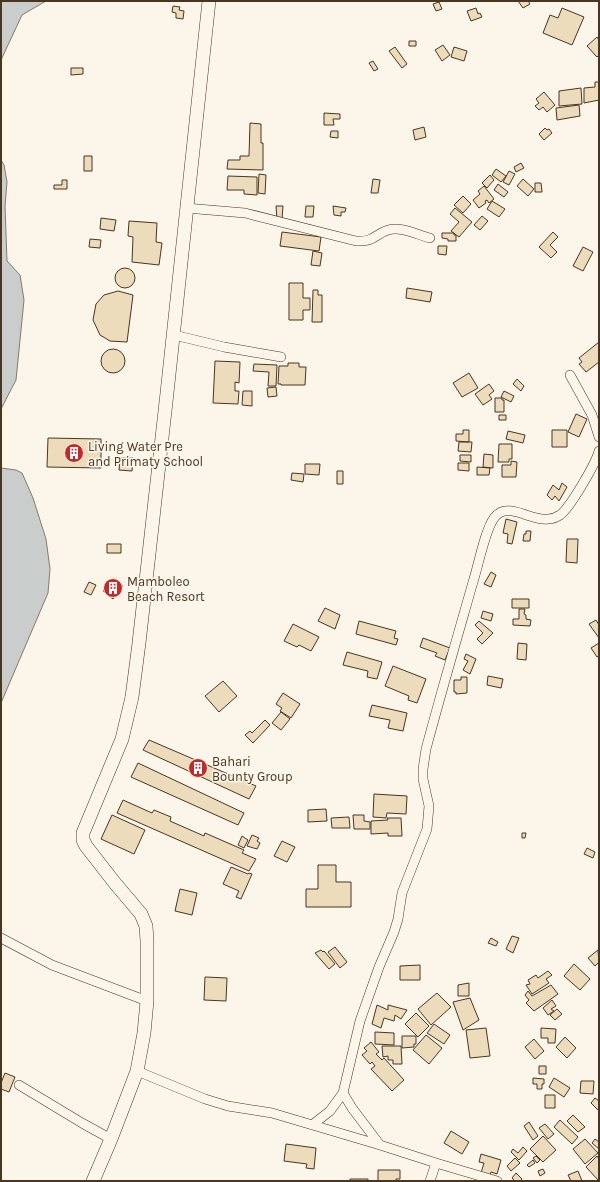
<svg xmlns="http://www.w3.org/2000/svg" width="600" height="1182" font-family="Karla,sans-serif">
<style>
.water{fill:#c9cecd;stroke:#887966}
.building{fill:#ecdcbc;stroke:#4a3520}
.lines{fill:none;stroke-linecap:round;stroke-linejoin:round}
.street-casing{stroke:#4a3520;stroke-width:10}
.secondary-casing{stroke:#4a3520;stroke-width:14}
.street{stroke:#fbf6e9;stroke-width:9}
.secondary{stroke:#fbf6e9;stroke-width:13}
.labels{text-anchor:middle;stroke-width:3;stroke-linejoin:round;paint-order:stroke}
.poi-label{font-size:13px;fill:#4a3520;stroke:#fbf6e9;text-anchor:start}
</style>
<rect width="100%" height="100%" fill="#fbf6e9"/>
<path class="water" d="M 1,1 L 46,1 L 22,15 L 1,60 Z
M 1,160 L 4,165 L 7,182 L 5,206 L 7,261 L 20,275 L 24,300 L 16,380 L 1,409 Z
M 1,468 L 16,470 L 22,473 L 33,498 L 46,539 L 50,569 L 48,593 L 1,703 Z"/>
<path class="building" d="M 518,1 L 528,1 L 530,4 L 523,8 Z
M 439,2 L 442,9 L 436,11 L 433,4 Z
M 173,6 L 180,7 L 179,10 L 184,11 L 183,19 L 176,18 L 176,13 L 172,12 Z
M 476,8 L 478,14 L 480,13 L 482,17 L 471,21 L 467,11 Z
M 562,8 L 584,17 L 572,45 L 543,33 L 550,15 L 558,18 Z
M 597,37 L 599,40 L 599,55 L 597,57 L 587,46 Z
M 409,41 L 416,41 L 416,46 L 409,46 Z
M 443,45 L 450,55 L 442,61 L 435,50 Z
M 395,47 L 407,64 L 402,68 L 389,51 Z
M 454,47 L 467,51 L 464,61 L 451,57 Z
M 373,61 L 378,69 L 374,71 L 369,63 Z
M 71,68 L 83,68 L 83,74 L 71,75 Z
M 595,82 L 599,82 L 599,100 L 584,103 L 584,88 L 595,87 Z
M 581,88 L 582,104 L 559,106 L 559,91 Z
M 544,92 L 555,105 L 547,112 L 543,107 L 539,110 L 535,106 L 539,103 L 536,99 Z
M 579,105 L 580,116 L 557,120 L 556,108 Z
M 324,113 L 340,114 L 340,119 L 333,119 L 334,125 L 324,125 Z
M 250,123 L 261,124 L 261,143 L 263,143 L 263,170 L 227,169 L 228,160 L 240,160 L 240,156 L 249,156 Z
M 424,127 L 426,137 L 415,140 L 413,130 Z
M 545,128 L 547,130 L 549,129 L 552,133 L 544,140 L 539,134 Z
M 331,131 L 338,131 L 338,138 L 330,137 Z
M 84,156 L 92,156 L 92,171 L 84,171 Z
M 521,163 L 524,168 L 516,172 L 514,167 Z
M 496,169 L 506,176 L 501,182 L 492,175 Z
M 509,171 L 515,174 L 509,185 L 503,182 Z
M 259,174 L 266,175 L 265,194 L 258,193 Z
M 490,175 L 494,180 L 487,188 L 482,183 Z
M 228,176 L 257,177 L 257,195 L 244,194 L 244,190 L 227,190 Z
M 373,179 L 380,180 L 378,193 L 371,193 Z
M 523,179 L 534,189 L 528,196 L 517,186 Z
M 62,180 L 67,180 L 67,189 L 54,189 L 54,185 L 62,185 Z
M 535,183 L 541,183 L 542,192 L 535,192 Z
M 498,184 L 508,192 L 504,197 L 494,190 Z
M 484,186 L 494,199 L 489,203 L 487,200 L 485,201 L 486,203 L 479,208 L 473,200 L 480,194 L 478,191 Z
M 463,196 L 471,204 L 463,213 L 454,205 Z
M 492,201 L 505,209 L 499,217 L 487,209 Z
M 276,206 L 283,206 L 282,219 L 277,219 Z
M 306,206 L 314,206 L 313,217 L 305,217 Z
M 333,206 L 346,208 L 345,212 L 341,212 L 341,216 L 334,215 Z
M 455,208 L 472,222 L 459,237 L 451,231 L 459,222 L 450,214 Z
M 482,216 L 488,221 L 480,230 L 474,225 Z
M 101,218 L 116,220 L 114,231 L 100,229 Z
M 129,221 L 157,223 L 156,242 L 162,243 L 159,265 L 132,262 L 133,237 L 128,236 Z
M 282,232 L 321,237 L 319,251 L 280,246 Z
M 553,232 L 558,237 L 550,245 L 557,252 L 551,258 L 539,247 Z
M 442,233 L 454,233 L 454,235 L 456,235 L 456,241 L 448,241 L 448,239 L 442,238 Z
M 90,239 L 101,240 L 100,248 L 89,247 Z
M 438,246 L 447,246 L 446,255 L 438,254 Z
M 583,247 L 593,252 L 583,271 L 573,266 Z
M 313,251 L 322,253 L 320,266 L 311,265 Z
M115 278a10 10 0 1 1 20 0a10 10 0 1 1-20 0Z
M 289,283 L 303,283 L 303,298 L 310,298 L 310,310 L 303,310 L 303,320 L 289,320 Z
M 407,288 L 432,292 L 430,302 L 406,298 Z
M 313,290 L 318,290 L 318,295 L 322,295 L 322,322 L 312,322 Z
M 118,291 L 133,295 L 127,342 L 110,341 L 100,335 L 93,320 L 96,304 L 104,295 Z
M 599,342 L 599,362 L 586,372 L 579,364 L 582,362 L 579,358 Z
M101 361a12 12 0 1 1 24 0a12 12 0 1 1-24 0Z
M 215,361 L 240,362 L 239,383 L 235,382 L 235,391 L 239,391 L 238,404 L 213,403 Z
M 288,363 L 299,363 L 299,367 L 306,367 L 305,385 L 281,385 L 281,384 L 278,384 L 279,366 L 288,366 Z
M 254,364 L 277,365 L 276,386 L 268,386 L 269,372 L 253,371 Z
M 469,373 L 478,388 L 462,397 L 453,383 Z
M 517,379 L 524,386 L 521,391 L 513,384 Z
M 489,384 L 494,391 L 489,395 L 492,399 L 483,405 L 475,394 Z
M 276,387 L 277,396 L 268,397 L 267,388 Z
M 243,391 L 252,391 L 252,406 L 242,405 Z
M 504,391 L 514,396 L 511,402 L 501,397 Z
M 495,398 L 502,398 L 502,400 L 504,400 L 504,412 L 495,412 Z
M 576,414 L 587,419 L 579,437 L 568,432 Z
M 499,415 L 506,415 L 506,420 L 499,420 Z
M 463,430 L 469,430 L 469,442 L 456,441 L 456,434 L 463,434 Z
M 552,430 L 567,430 L 567,447 L 552,447 Z
M 508,431 L 525,435 L 523,443 L 506,439 Z
M 48,438 L 101,439 L 101,468 L 47,467 Z
M 459,442 L 472,442 L 471,452 L 458,451 Z
M 499,444 L 512,444 L 512,459 L 509,459 L 509,462 L 498,462 Z
M 484,454 L 493,455 L 493,468 L 483,467 Z
M 460,455 L 471,455 L 471,462 L 460,461 Z
M 120,458 L 133,458 L 132,471 L 119,470 Z
M 511,461 L 517,462 L 516,477 L 502,477 L 502,465 L 511,465 Z
M 458,463 L 469,463 L 469,471 L 458,470 Z
M 305,464 L 320,464 L 319,475 L 305,474 Z
M 477,467 L 490,468 L 489,475 L 477,475 Z
M 337,471 L 343,471 L 343,484 L 337,484 Z
M 292,473 L 304,474 L 303,482 L 291,480 Z
M 562,483 L 567,487 L 559,501 L 555,496 L 552,500 L 547,495 L 553,485 L 559,490 Z
M 506,519 L 517,522 L 512,544 L 507,543 L 508,534 L 503,533 Z
M 526,531 L 531,531 L 530,541 L 523,541 L 524,534 L 526,534 Z
M 567,539 L 578,539 L 577,563 L 566,562 Z
M 107,544 L 121,544 L 121,553 L 107,553 Z
M 491,572 L 496,575 L 491,587 L 484,584 Z
M 113,578 L 123,586 L 113,599 L 103,591 Z
M 89,582 L 96,585 L 91,595 L 84,592 Z
M 512,599 L 529,599 L 529,608 L 512,608 Z
M 325,608 L 340,615 L 335,629 L 318,621 Z
M 519,609 L 525,609 L 524,614 L 526,615 L 526,619 L 531,620 L 530,626 L 513,625 L 513,619 L 519,619 Z
M 483,611 L 493,614 L 491,621 L 481,618 Z
M 596,620 L 599,625 L 599,638 L 589,624 Z
M 359,621 L 396,631 L 394,638 L 398,639 L 396,645 L 356,634 Z
M 479,621 L 493,633 L 482,644 L 477,639 L 483,633 L 475,625 Z
M 293,624 L 319,637 L 311,651 L 299,645 L 297,647 L 284,641 Z
M 423,638 L 450,648 L 445,660 L 435,656 L 437,653 L 420,647 Z
M 518,643 L 527,644 L 526,660 L 517,659 Z
M 599,643 L 599,656 L 597,657 L 591,648 Z
M 347,652 L 382,662 L 377,679 L 367,677 L 368,671 L 343,665 Z
M 466,654 L 476,659 L 470,674 L 463,670 L 468,661 L 464,659 Z
M 393,666 L 426,679 L 417,703 L 408,700 L 409,696 L 385,686 Z
M 488,676 L 503,679 L 501,688 L 487,685 Z
M 461,677 L 467,677 L 467,693 L 456,694 L 456,692 L 454,692 L 454,680 L 461,680 Z
M 223,681 L 237,696 L 219,712 L 205,696 Z
M 283,693 L 300,704 L 291,718 L 280,711 L 282,708 L 276,704 Z
M 372,705 L 407,713 L 403,731 L 388,728 L 390,720 L 369,716 Z
M 281,712 L 290,719 L 281,730 L 272,723 Z
M 265,720 L 270,725 L 253,743 L 245,735 L 250,731 L 252,733 Z
M 149,740 L 256,786 L 249,799 L 143,750 Z
M 138,763 L 244,813 L 238,825 L 131,777 Z
M 374,794 L 407,796 L 406,814 L 387,813 L 386,818 L 373,817 Z
M 123,800 L 152,813 L 154,810 L 171,817 L 170,821 L 204,836 L 205,833 L 244,850 L 242,853 L 256,859 L 249,871 L 117,813 Z
M 326,809 L 327,821 L 308,822 L 308,810 Z
M 112,815 L 145,830 L 134,854 L 101,839 Z
M 353,815 L 364,815 L 364,821 L 370,822 L 370,829 L 354,829 Z
M 349,817 L 350,828 L 332,828 L 331,818 Z
M 387,818 L 401,818 L 402,836 L 388,836 L 388,833 L 371,834 L 371,821 L 388,820 Z
M 522,833 L 526,833 L 525,838 L 522,838 Z
M 252,835 L 259,838 L 257,841 L 260,843 L 257,849 L 247,846 Z
M 242,836 L 248,840 L 244,848 L 238,845 Z
M 282,841 L 295,847 L 287,862 L 274,856 Z
M 587,848 L 595,852 L 593,858 L 584,854 Z
M 318,865 L 336,865 L 336,882 L 351,882 L 351,907 L 306,907 L 306,889 L 318,889 Z
M 231,867 L 248,874 L 249,873 L 252,874 L 241,899 L 236,897 L 239,891 L 223,884 Z
M 180,889 L 197,893 L 192,915 L 175,911 Z
M 512,936 L 519,938 L 513,953 L 506,949 Z
M 491,938 L 498,942 L 496,946 L 488,943 Z
M 335,947 L 347,962 L 340,968 L 328,952 Z
M 321,950 L 323,952 L 324,951 L 335,964 L 329,969 L 315,953 Z
M 598,950 L 599,962 L 595,966 L 588,958 Z
M 574,964 L 590,979 L 580,990 L 564,976 Z
M 420,965 L 420,980 L 400,980 L 400,966 Z
M 548,971 L 552,975 L 546,979 L 549,983 L 532,994 L 526,985 L 530,984 L 528,980 L 536,975 L 538,978 Z
M 205,977 L 227,978 L 226,1001 L 204,1000 Z
M 469,983 L 469,996 L 458,996 L 458,985 Z
M 551,985 L 558,994 L 534,1011 L 526,1003 L 529,1000 L 525,995 L 528,991 L 532,996 Z
M 437,993 L 451,1007 L 431,1025 L 418,1009 Z
M 470,998 L 479,1020 L 463,1030 L 453,1002 Z
M 552,1000 L 556,1006 L 551,1009 L 554,1011 L 548,1015 L 543,1008 Z
M 377,1005 L 388,1010 L 388,1005 L 407,1010 L 401,1019 L 395,1015 L 394,1021 L 384,1018 L 381,1028 L 372,1024 Z
M 557,1009 L 562,1014 L 555,1020 L 550,1015 Z
M 416,1013 L 429,1026 L 418,1037 L 405,1024 Z
M 434,1024 L 450,1035 L 444,1044 L 427,1033 Z
M 486,1028 L 490,1056 L 470,1058 L 466,1030 Z
M 541,1028 L 556,1029 L 555,1043 L 548,1043 L 548,1038 L 541,1038 Z
M 375,1032 L 394,1033 L 394,1045 L 375,1044 Z
M 426,1035 L 442,1048 L 429,1064 L 413,1050 Z
M 402,1036 L 416,1036 L 416,1044 L 414,1044 L 414,1047 L 402,1048 Z
M 565,1037 L 576,1048 L 567,1058 L 556,1047 Z
M 534,1039 L 544,1051 L 535,1059 L 525,1047 Z
M 371,1042 L 379,1052 L 376,1054 L 382,1060 L 384,1058 L 404,1080 L 392,1091 L 371,1069 L 375,1066 L 372,1062 L 370,1064 L 362,1055 L 367,1051 L 364,1048 Z
M 382,1046 L 401,1046 L 402,1064 L 393,1064 L 393,1060 L 388,1060 L 388,1056 L 383,1057 Z
M 539,1066 L 546,1066 L 546,1074 L 539,1074 Z
M 5,1073 L 15,1077 L 9,1092 L 1,1089 L 1,1083 Z
M 533,1078 L 544,1079 L 544,1084 L 542,1084 L 542,1089 L 537,1089 L 537,1084 L 533,1084 Z
M 554,1078 L 570,1088 L 564,1097 L 549,1087 Z
M 581,1081 L 594,1081 L 593,1094 L 580,1093 Z
M 545,1095 L 555,1095 L 555,1108 L 545,1108 Z
M 595,1098 L 599,1101 L 599,1111 L 591,1103 Z
M 573,1115 L 585,1127 L 578,1132 L 567,1121 Z
M 560,1120 L 578,1137 L 572,1144 L 554,1127 Z
M 529,1122 L 538,1136 L 533,1140 L 524,1126 Z
M 545,1124 L 554,1134 L 548,1139 L 539,1128 Z
M 451,1131 L 469,1142 L 462,1154 L 444,1143 Z
M 543,1136 L 556,1150 L 543,1162 L 530,1149 Z
M 585,1139 L 598,1153 L 585,1164 L 573,1149 Z
M 595,1139 L 599,1142 L 599,1149 L 592,1143 Z
M 286,1144 L 316,1148 L 314,1169 L 306,1168 L 307,1164 L 284,1161 Z
M 523,1147 L 527,1151 L 519,1160 L 511,1152 L 513,1149 L 518,1153 Z
M 481,1154 L 501,1160 L 497,1174 L 491,1172 L 490,1176 L 481,1173 L 484,1163 L 479,1162 Z
M 536,1156 L 540,1160 L 537,1163 L 533,1158 Z
M 597,1156 L 599,1159 L 599,1181 L 586,1167 Z
M 515,1158 L 520,1163 L 511,1171 L 507,1166 Z
M 533,1160 L 535,1163 L 529,1167 L 527,1165 Z
M 543,1169 L 545,1173 L 540,1176 L 538,1171 Z
M 378,1170 L 400,1170 L 400,1179 L 396,1179 L 396,1181 L 378,1181 Z
M 578,1171 L 582,1181 L 571,1181 L 568,1175 Z
M 516,1173 L 522,1179 L 520,1181 L 515,1181 L 512,1178 Z
M 350,1179 L 368,1179 L 368,1181 L 350,1181 Z"/>
<g class="lines">
<defs>
<path id="street" d="M 186,208 L 245,213 L 356,241 C 375,242 373,235 388,230 C 401,226 418,235 430,238
M 174,335 L 224,347 L 281,357
M 570,375 L 592,415 L 599,437
M 1,938 L 52,965 L 147,1001
M 137,1071 L 205,1099 L 228,1106 L 272,1113 L 380,1145 L 436,1163 L 430,1181
M 19,1085 L 82,1123 L 111,1139
M 343,1093 L 352,1108 L 380,1145
M 312,1125 L 330,1111 L 343,1093 L 360,1021 L 379,967 L 394,932 L 398,919 L 402,893 L 427,829 L 429,806 L 423,779 L 423,769 L 426,749 C 441,693 457,638 473,582 C 478,567 485,530 494,518 C 507,500 532,522 548,519 C 551,519 557,517 560,515 C 570,508 596,463 599,451
M 436,1163 L 497,1181"/>
<path id="secondary" d="M 93,1181 L 111,1139 L 137,1071 L 144,1033 L 147,1001 L 147,941 L 146,926 L 141,914 L 114,882 L 86,846 L 83,840 L 83,833 L 122,739 L 132,697 L 139,643 L 167,393 L 209,1"/>
</defs>
<use href="#street" class="street-casing"/>
<use href="#secondary" class="secondary-casing"/>
<use href="#street" class="street"/>
<use href="#secondary" class="secondary"/>
</g>
<defs>
<symbol id="building-disc" viewBox="-11 -11 22 22"><circle r="9.5" fill="#c62828" stroke="#fbf6e9"/><path d="M-4-6H4V6H1V3H-1V6H-4ZM-2.5-4.3h1.7v1.8h-1.7ZM.8-4.3h1.7v1.8H.8ZM-2.5-1h1.7V.8h-1.7ZM.8-1h1.7V.8H.8Z" fill="#fff"/></symbol>
</defs>
<g fill-rule="evenodd">
<use href="#building-disc" x="63" y="442" width="22" height="22"/>
<use href="#building-disc" x="102" y="577" width="22" height="22"/>
<use href="#building-disc" x="187" y="757" width="22" height="22"/>
</g>
<g class="labels">
<g class="poi-label">
<text x="88" y="451">Living Water Pre<tspan x="88" dy="15">and Primaty School</tspan></text>
<text x="127" y="586">Mamboleo<tspan x="127" dy="15">Beach Resort</tspan></text>
<text x="212" y="766">Bahari<tspan x="212" dy="15">Bounty Group</tspan></text>
</g>
</g>
<rect width="600" height="1182" fill="none" stroke="#4a3520" stroke-width="4"/>
</svg>
